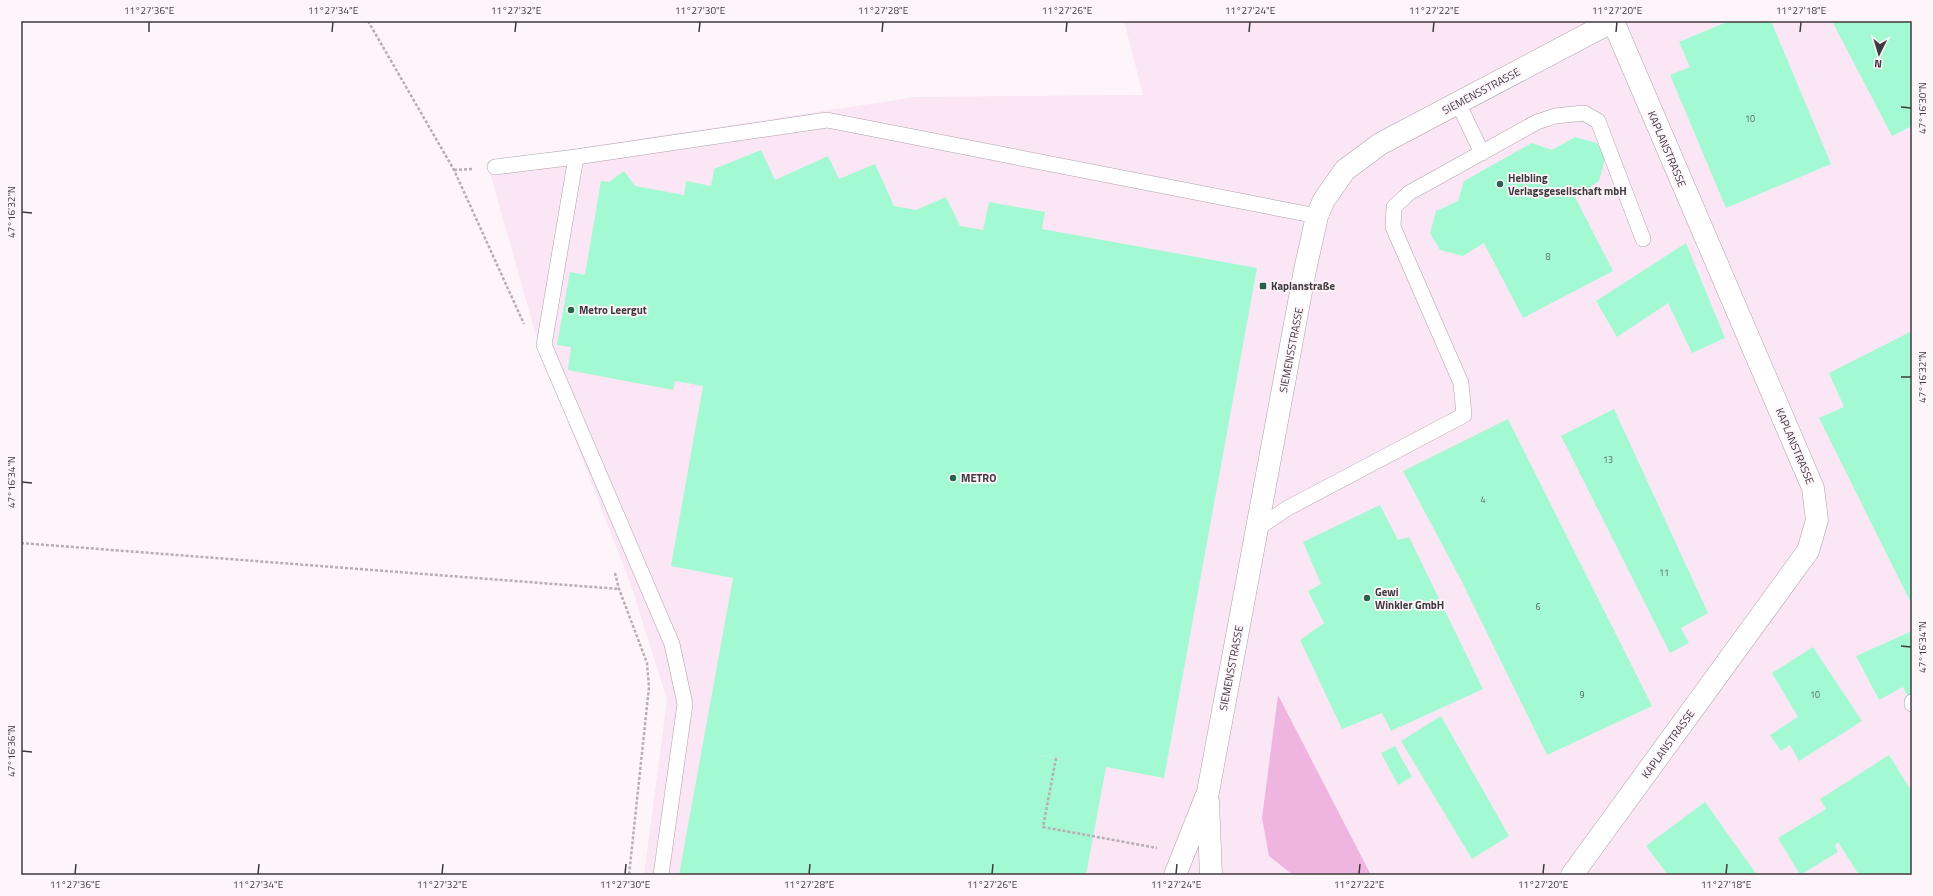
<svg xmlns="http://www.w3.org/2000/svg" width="1933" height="896" font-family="'Titillium Web',sans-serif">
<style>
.built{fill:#fae6f4}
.garden{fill:#f0b4e0}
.building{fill:#a3fad2;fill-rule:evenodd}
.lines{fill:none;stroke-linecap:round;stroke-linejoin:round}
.service-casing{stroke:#aea1aa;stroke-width:16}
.minor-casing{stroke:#aea1aa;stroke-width:23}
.tertiary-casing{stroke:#aea1aa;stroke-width:23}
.path{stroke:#b6aeb3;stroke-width:2.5;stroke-dasharray:3 2;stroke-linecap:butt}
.service{stroke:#fff;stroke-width:15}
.minor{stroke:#fff;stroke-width:22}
.tertiary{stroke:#fff;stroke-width:22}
.ticks{fill:none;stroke:#3f3a3d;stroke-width:1.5}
.poi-dot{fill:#29624b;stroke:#fef5fb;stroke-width:1.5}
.labels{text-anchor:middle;stroke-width:3.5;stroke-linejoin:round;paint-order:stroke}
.number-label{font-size:9px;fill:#586a62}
.street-label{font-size:11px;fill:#3f3a3d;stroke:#fef5fb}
.poi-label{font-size:11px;font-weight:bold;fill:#3f3a3d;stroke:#fef5fb;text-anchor:start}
.neatline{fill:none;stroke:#3f3a3d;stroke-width:1.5}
.ticks-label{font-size:10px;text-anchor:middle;fill:#3f3a3d}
</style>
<rect width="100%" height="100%" fill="#fef5fb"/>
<path class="built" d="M 1124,21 L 1912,21 L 1912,875 L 644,875 L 667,700 L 633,591 L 539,346 L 487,162 L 916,97 L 1143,95 Z"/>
<path class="garden" d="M 1278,695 L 1371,875 L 1293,875 L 1269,856 L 1262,818 Z"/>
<path class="building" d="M 1729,21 L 1771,21 L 1831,164 L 1726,208 L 1670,75 L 1690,67 L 1679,42 Z
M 1832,21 L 1912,21 L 1912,126 L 1892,136 Z
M 1575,137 L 1597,143 L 1605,158 L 1599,181 L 1575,197 L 1613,271 L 1523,318 L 1484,243 L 1463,256 L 1440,250 L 1430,233 L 1436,211 L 1458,201 L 1464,181 L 1532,143 L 1552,150 Z
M 761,150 L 775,180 L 828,156 L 839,179 L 875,164 L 894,206 L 916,210 L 946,197 L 960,226 L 983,230 L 989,202 L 1045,212 L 1042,229 L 1257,268 L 1164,778 L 1106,767 L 1086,875 L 679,875 L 733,578 L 671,566 L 703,386 L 675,381 L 673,390 L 568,370 L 571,347 L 557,345 L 570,272 L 585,275 L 601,181 L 609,182 L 624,171 L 635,186 L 684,195 L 686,181 L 711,186 L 714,169 ZM 1031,754 L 1056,758 L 1070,761 Z
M 1686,243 L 1725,338 L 1692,353 L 1668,303 L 1617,337 L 1596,301 Z
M 1912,331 L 1912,605 L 1819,418 L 1844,407 L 1829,373 Z
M 1614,409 L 1708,613 L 1681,628 L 1689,643 L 1670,653 L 1561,436 Z
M 1508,419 L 1652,706 L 1547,755 L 1461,580 L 1403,471 Z
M 1380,505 L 1398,540 L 1409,537 L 1483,689 L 1391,731 L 1382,713 L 1342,729 L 1300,640 L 1324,623 L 1308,591 L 1321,584 L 1303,542 Z
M 1912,631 L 1912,704 L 1903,687 L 1879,700 L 1856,656 Z
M 1813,647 L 1862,721 L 1799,761 L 1790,745 L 1781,751 L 1770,735 L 1798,717 L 1772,673 Z
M 1441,716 L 1509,836 L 1472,859 L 1401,741 Z
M 1395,746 L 1412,777 L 1398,785 L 1381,753 Z
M 1889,755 L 1912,792 L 1912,875 L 1859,875 L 1838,842 L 1835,846 L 1838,852 L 1800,875 L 1778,838 L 1826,809 L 1820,799 Z
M 1705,802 L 1757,875 L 1668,875 L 1646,846 Z"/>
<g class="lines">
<defs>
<path id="service" d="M 1458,103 L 1482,153
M 495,167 L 576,157
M 1257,529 L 1286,509 L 1464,415 L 1461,383 L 1393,227 L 1394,207 L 1409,193 L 1537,122 L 1555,116 L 1584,113 L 1598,121 L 1643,239
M 1912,702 L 1912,704
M 661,875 L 685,704 L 672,644 L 544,345 L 576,157 L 827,120 L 1317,216"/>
<path id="minor" d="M 1572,875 L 1808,551 L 1817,520 L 1813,488 L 1613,21"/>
<path id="tertiary" d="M 1208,801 L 1211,875
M 1175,875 L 1208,792 L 1305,270 L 1317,216 L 1324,200 L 1345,170 L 1380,144 L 1613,21"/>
</defs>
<use href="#service" class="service-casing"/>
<use href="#minor" class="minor-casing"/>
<use href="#tertiary" class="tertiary-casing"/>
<path class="path" d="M 368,21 L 454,170 L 524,324
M 454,170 L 474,169
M 21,543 L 619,589
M 615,573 L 619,589 L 647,663 L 649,687 L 629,875
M 1056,758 L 1043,827 L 1157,848"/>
<use href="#service" class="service"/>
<use href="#minor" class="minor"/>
<use href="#tertiary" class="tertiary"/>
</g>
<path class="ticks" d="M 149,32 L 149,22M 332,32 L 333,22M 515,32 L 516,22M 699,32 L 700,22M 882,32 L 883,22M 1066,32 L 1067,22M 1249,32 L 1250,22M 1433,32 L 1434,22M 1616,32 L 1617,22M 1800,32 L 1801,22M 1901,107 L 1911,108M 22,212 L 32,213M 1901,377 L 1911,377M 22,482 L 32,483M 1901,646 L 1911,647M 22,751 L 32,752M 75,874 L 76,864M 258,874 L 259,864M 442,874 L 443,864M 625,874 L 626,864M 809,874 L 810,864M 992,874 L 993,864M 1176,874 L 1177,864M 1359,874 L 1360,864M 1543,874 L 1544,864M 1726,874 L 1727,864"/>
<g class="poi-dot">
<circle cx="1500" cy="184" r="4"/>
<rect x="1259" y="282" width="8" height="8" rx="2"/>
<circle cx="571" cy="310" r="4"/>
<circle cx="953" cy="478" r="4"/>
<circle cx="1367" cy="598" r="4"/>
</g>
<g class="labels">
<g class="number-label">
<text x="1750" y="122">10</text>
<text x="1548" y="260">8</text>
<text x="1608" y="463">13</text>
<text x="1483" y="503">4</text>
<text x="1664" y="576">11</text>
<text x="1538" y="610">6</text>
<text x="1582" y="698">9</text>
<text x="1815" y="698">10</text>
</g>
<g class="street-label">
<text transform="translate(1481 91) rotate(-28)" y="4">SIEMENSSTRASSE</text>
<text transform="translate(1667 149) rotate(67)" y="4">KAPLANSTRASSE</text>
<text transform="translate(1291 350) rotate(-79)" y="4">SIEMENSSTRASSE</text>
<text transform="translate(1795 446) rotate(67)" y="4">KAPLANSTRASSE</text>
<text transform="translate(1231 668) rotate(-79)" y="4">SIEMENSSTRASSE</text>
<text transform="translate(1668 744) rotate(-54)" y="4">KAPLANSTRASSE</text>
</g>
<g class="poi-label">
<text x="1508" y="182">Helbling<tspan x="1508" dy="13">Verlagsgesellschaft mbH</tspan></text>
<text x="1271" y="290">Kaplanstraße</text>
<text x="579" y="314">Metro Leergut</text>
<text x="961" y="482">METRO</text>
<text x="1375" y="596">Gewi<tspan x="1375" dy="13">Winkler GmbH</tspan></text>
</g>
</g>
<rect width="1933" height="896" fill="none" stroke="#fef5fb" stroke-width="44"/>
<g transform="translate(1879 54) rotate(185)" stroke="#fef5fb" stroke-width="3" paint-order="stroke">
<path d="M0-3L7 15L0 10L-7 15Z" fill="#3f3a3d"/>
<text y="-6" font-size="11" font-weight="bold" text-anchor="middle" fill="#3f3a3d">N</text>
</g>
<rect x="22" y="22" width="1889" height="852" class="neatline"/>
<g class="ticks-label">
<text x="149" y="14">11°27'36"E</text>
<text x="333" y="14">11°27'34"E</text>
<text x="516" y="14">11°27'32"E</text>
<text x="700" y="14">11°27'30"E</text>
<text x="883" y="14">11°27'28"E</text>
<text x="1067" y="14">11°27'26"E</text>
<text x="1250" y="14">11°27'24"E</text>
<text x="1434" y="14">11°27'22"E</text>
<text x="1617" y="14">11°27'20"E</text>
<text x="1801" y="14">11°27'18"E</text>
<text transform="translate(1922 108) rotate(-90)" y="4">47°16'30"N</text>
<text transform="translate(11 212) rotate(-90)" y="4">47°16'32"N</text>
<text transform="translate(1922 377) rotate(-90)" y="4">47°16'32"N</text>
<text transform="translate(11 482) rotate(-90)" y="4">47°16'34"N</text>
<text transform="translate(1922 647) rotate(-90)" y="4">47°16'34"N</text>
<text transform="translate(11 751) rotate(-90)" y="4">47°16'36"N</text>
<text x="75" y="888">11°27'36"E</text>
<text x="258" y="888">11°27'34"E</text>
<text x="442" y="888">11°27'32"E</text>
<text x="625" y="888">11°27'30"E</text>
<text x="809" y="888">11°27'28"E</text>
<text x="992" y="888">11°27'26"E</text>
<text x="1176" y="888">11°27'24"E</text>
<text x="1359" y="888">11°27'22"E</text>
<text x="1543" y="888">11°27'20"E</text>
<text x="1726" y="888">11°27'18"E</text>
</g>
</svg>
